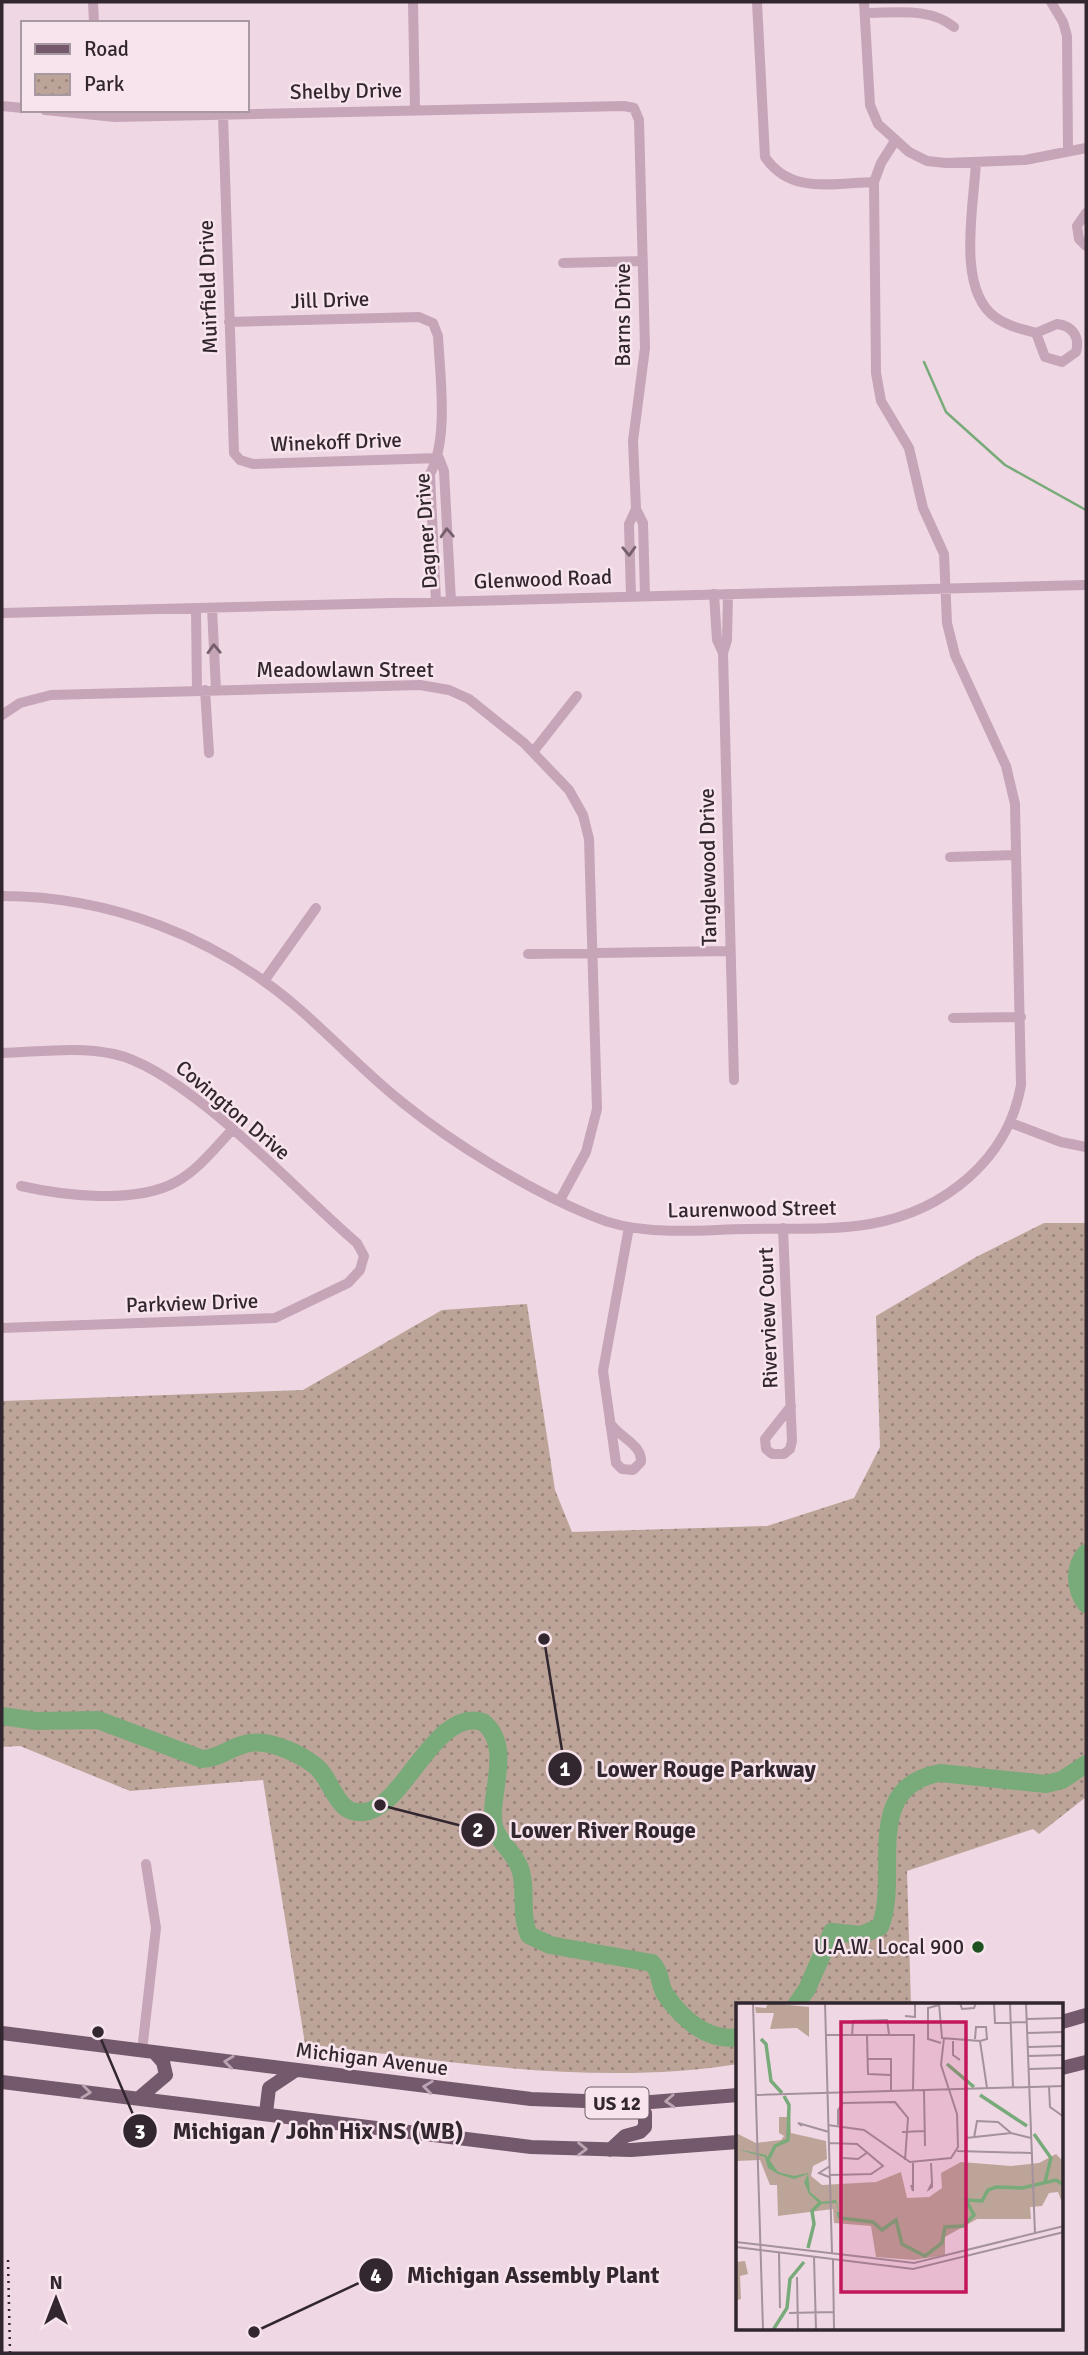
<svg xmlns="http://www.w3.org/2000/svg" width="1088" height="2355" font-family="Signika,sans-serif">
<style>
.park{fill:url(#park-dots)}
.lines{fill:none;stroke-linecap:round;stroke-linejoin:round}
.stream{stroke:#79aa7a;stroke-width:2.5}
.river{stroke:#79aa7a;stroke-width:18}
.minor{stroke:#c6a5b8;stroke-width:10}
.major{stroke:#74586b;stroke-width:14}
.rail{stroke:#32262f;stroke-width:2.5;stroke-dasharray:2 5;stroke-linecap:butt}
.oneway{stroke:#755f6d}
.oneway2{stroke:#bca5b2}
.poi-dot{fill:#1e5120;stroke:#f7e4ed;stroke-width:2.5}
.labels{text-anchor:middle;stroke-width:5;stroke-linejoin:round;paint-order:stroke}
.shield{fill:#f7e4ed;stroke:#6d5f68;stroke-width:2}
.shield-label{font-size:19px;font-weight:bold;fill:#32262f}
.street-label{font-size:21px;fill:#32262f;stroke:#f7e4ed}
.poi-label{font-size:21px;fill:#32262f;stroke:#f7e4ed;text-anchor:end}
.inset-river{fill:none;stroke:#79aa7a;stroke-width:3.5}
.inset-road{fill:none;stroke:#a3919c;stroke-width:2}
.view{fill:#c2185b;fill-opacity:0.15;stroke:#c2185b;stroke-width:3.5}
.inset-edge{fill:none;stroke:#32262f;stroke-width:3.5}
.leader{fill:none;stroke:#32262f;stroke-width:2.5}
.callout-dot{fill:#32262f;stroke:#f7e4ed;stroke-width:2.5}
.mark-label{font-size:21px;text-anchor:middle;font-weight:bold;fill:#fff}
.callout-label{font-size:23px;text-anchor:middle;font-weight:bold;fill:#32262f;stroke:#f7e4ed;stroke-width:5;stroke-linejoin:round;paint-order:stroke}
</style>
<defs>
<pattern id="park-dots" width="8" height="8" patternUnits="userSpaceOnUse" patternTransform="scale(1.75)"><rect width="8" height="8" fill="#bda499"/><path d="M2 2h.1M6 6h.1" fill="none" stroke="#9a857d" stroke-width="1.8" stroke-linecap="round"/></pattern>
</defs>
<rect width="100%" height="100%" fill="#efd8e4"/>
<path class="park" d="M 1044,1223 L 1086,1223 L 1086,1797 L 1039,1834 L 1033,1829 L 907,1871 L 911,2005 L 738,2005 L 738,2064 C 596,2087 447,2061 305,2044 L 263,1780 L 130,1791 L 20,1746 L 2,1747 L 2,1401 L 303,1390 L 442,1310 L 527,1304 L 555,1490 L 572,1532 L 767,1526 L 854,1498 L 880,1447 L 876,1316 L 976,1257 Z"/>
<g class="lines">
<path class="stream" d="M 924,362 L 946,412 L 1005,465 L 1086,510"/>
<path class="river" d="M 1086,1553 C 1073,1568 1075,1589 1086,1604
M 2,1716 L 36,1721 L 98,1720 L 202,1759 C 217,1759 228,1749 242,1745 C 264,1737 295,1751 313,1764 C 335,1779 334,1820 369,1811 C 406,1801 437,1707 483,1722 C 512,1745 491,1789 493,1820 C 494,1839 512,1849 519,1866 C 528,1887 519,1913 529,1935 L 550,1945 L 652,1963 C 661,1972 659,1984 665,1994 C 682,2019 708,2042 738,2037
M 796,2005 L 807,1989 L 832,1932 L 861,1935 L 880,1927 C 901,1875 860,1787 940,1773 L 1046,1784 L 1062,1780 L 1086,1764"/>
<path class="minor" d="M 93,2 L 94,23
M 413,2 L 415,109
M 757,2 L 765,157 C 791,195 833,183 874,182
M 864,2 L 870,105 L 878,124 L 909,152 L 927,161 L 946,163 L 1025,160 L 1086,148
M 1051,2 L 1063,22 L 1067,36 L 1068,150
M 865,13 C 895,13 930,7 954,27
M 2,106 L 23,108
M 45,110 L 115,117 L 624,106 L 634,108 L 639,120 L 645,348 L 633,441 L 636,509 L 643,523 L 645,595
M 223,114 L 234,453 L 240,460 L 253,464 L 439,458
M 976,162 C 974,205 956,289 995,317 C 1007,326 1022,329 1036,333
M 1086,213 L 1077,226 L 1079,239 L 1086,246
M 563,263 L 643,261
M 229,322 L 419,317 L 433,323 L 438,336 C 440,376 449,439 430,474 L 436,602
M 1057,324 C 1073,326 1080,337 1076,352 L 1062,362 L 1045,357 L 1036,333 Z
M 439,458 L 444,471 L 451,601
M 714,594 L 717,640 L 723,653
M 728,594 L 727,640 L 723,653 L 734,1080
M 631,596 L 629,524 L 636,509
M 212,608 L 216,690
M 196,609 L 197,691
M 2,613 L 1086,585
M 205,690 L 209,753
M 2,715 L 20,703 L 51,695 L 420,685 L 449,690 L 469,699 L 524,743 L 569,790 L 583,815 L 589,839 L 597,1109 L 586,1152 L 560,1200
M 533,752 L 577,696
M 950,857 L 1016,855
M 2,896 C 109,896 216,937 297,1007 C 333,1038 365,1073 403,1103 C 455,1145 529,1190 592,1216 C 640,1237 693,1230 745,1229 C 785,1228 829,1231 870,1224 C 944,1211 1008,1160 1021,1085 L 1015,804 L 1006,766 L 955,655 L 947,623 L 944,554 L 923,508 L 909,448 L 881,401 L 876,373 L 874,182 L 881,163 L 895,141
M 528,954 L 729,951
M 264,981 L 316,908
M 953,1018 L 1021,1017
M 2,1053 C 38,1052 78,1046 114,1054 C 187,1070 298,1193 357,1243 L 364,1256 L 360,1270 L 348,1283 L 275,1318 L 2,1328
M 1011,1123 L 1061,1142 L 1086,1147
M 21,1186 C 65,1196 136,1204 176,1182 C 198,1170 215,1148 232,1130
M 783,1228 L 792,1441 L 790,1449 L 784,1454 L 772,1454 L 766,1449 L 765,1439 L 791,1406
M 610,1423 C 620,1438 642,1444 641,1462 L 633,1470 L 622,1469 L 616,1463 L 603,1371 L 629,1227
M 142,2051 L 156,1928 L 146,1864"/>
<path class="major" d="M 1062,2022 L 1086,2015
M 2,2033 L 531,2099 L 639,2103 L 738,2095
M 1062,2068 L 1086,2062
M 2,2082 L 531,2147 L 631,2150 L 738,2142
M 139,2098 L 166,2075 L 163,2062 L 155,2053
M 266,2113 L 269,2088 L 296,2070
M 610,2150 L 625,2136 L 640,2132 L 645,2127 L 645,2113 L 639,2103"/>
<path class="rail" d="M 8,2260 L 10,2353"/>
</g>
<defs><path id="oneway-chevron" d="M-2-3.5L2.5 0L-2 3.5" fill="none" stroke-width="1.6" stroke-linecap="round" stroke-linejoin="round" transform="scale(1.75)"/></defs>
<g class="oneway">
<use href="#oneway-chevron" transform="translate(447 533) rotate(-93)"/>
<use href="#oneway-chevron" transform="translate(629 551) rotate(88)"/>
<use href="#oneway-chevron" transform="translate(214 649) rotate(-92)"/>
</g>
<g class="oneway2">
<use href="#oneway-chevron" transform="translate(229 2062) rotate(-173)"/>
<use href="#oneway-chevron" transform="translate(428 2087) rotate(-173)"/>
<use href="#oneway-chevron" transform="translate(86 2092) rotate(7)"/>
<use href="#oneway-chevron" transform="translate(670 2101) rotate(177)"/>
<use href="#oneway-chevron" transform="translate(582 2149) rotate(1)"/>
</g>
<circle class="poi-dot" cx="978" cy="1947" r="7"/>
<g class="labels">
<rect class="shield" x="585.5" y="2087.5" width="63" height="31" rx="5"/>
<g class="shield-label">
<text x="617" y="2110">US 12</text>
</g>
<g class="street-label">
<text transform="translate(346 91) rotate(-1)" y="7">Shelby Drive</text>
<text transform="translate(208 287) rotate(-92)" y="7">Muirfield Drive</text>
<text transform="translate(330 300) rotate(-2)" y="7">Jill Drive</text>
<text transform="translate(623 315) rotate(-90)" y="7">Barns Drive</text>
<text transform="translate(336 442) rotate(-2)" y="7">Winekoff Drive</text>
<text transform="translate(426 531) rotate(-94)" y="7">Dagner Drive</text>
<text transform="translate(543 579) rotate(-2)" y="7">Glenwood Road</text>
<text x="345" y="677">Meadowlawn Street</text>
<text transform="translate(708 867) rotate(-91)" y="7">Tanglewood Drive</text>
<text transform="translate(233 1110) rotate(40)" y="7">Covington Drive</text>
<text transform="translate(752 1209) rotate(-1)" y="7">Laurenwood Street</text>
<text transform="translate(192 1303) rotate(-2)" y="7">Parkview Drive</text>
<text transform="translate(768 1318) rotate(-92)" y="7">Riverview Court</text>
<text transform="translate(372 2059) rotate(7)" y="7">Michigan Avenue</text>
</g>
<g class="poi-label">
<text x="964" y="1954">U.A.W. Local 900</text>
</g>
</g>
<g transform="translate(736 2003)">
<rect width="327" height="327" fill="#efd8e4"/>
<path d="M 32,0 L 73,4 L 73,34 L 61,25 L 34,26 L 38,10 L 20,10 L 19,4 L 30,5 ZM 9,258 L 12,271 L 4,273 L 5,296 L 1,297 L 0,259 Z" fill="#bda499"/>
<path d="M 43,114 L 54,114 L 55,130 L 90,138 L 91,156 L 77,163 L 75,173 L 86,182 L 140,179 L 165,169 L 171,195 L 193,194 L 206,185 L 205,170 L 225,159 L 275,163 L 303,160 L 320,151 L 327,158 L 327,202 L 322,189 L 313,190 L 306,203 L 294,204 L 295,216 L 241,216 L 209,234 L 209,252 L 178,257 L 140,254 L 135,223 L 98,220 L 97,206 L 42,213 L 41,182 L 34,182 L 24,157 L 0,158 L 0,130 L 20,140 L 45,137 L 48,133 L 43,130 Z" fill="#bda499"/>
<path d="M 0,146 L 30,152 L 42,169 L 58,173 L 72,170 L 74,189 L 86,199 L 100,197 L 104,212 L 100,200 L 84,201 L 73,191 L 68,179 L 72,171 L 58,176 L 42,171 L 32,165 L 29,154 Z" fill="#79aa7a"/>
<path class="inset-river" d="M 25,36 L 30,41 L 35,78 L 46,90M 211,61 L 238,84M 244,92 L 291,123M 298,131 L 315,155 L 309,179M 32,157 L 39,143 L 52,137 L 53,102 L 48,93M 102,209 L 104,215 L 137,219 L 146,227 L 160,217 L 166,241 L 189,253 L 206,240 L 209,224 L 227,223 L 238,212 L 230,197 L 246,198 L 252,187 L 260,184 L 286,185 L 320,177 L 328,182M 72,245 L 78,221 L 76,208 L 84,200M 37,327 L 51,305 L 54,276 L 68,259"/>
<path class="inset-road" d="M 17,0 L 27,327M 89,0 L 96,250M 203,0 L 206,35 L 244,38 L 251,85M 224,0 L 226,6 L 238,5 L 240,0M 258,0 L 259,20 L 290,19M 274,0 L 277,85M 290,0 L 299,231M 203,2 L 192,5 L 192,36 L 205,40M 169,13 L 179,14 L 179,0M 291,16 L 328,15M 291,30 L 328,29M 90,32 L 178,32 L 177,88M 131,32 L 132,71 L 155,72M 116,33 L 117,18 L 151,17 L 153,31M 239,36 L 240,24 L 250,24 L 251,36 L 244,38M 217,38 L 217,52 L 224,57M 292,44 L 328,43M 292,53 L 328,52M 131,56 L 155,56 L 155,88M 292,66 L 328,65M 313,84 L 314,104 L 328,114M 188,87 L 189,143M 20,92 L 328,83M 92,122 L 128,127 L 174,159 L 215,155 L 222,144 L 221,111 L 205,62 L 208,35M 102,122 L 102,107 L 107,100 L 159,99 L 172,115 L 169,157M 66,123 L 62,120 L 93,129M 166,129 L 189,128M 230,135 L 275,130 L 295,135M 238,135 L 241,118 L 262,119 L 275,130M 93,140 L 121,141 L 147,163 L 135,171 L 94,172M 221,148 L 295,150M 107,155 L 122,156 L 132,149M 195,160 L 196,180 L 196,184 L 193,186 L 196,180M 93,174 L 83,170 L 94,163M 175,182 L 177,188 L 177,160M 0,239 L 178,260 L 328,223M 0,244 L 177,266 L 328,229M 43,250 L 44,305M 78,254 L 80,327M 97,257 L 98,327M 61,274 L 62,327M 53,310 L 97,309"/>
<path class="view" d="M 105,19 L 230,19 L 230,289 L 105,289 Z"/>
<rect width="327" height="327" class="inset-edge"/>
</g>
<path class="leader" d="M544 1639L565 1769M380 1805L478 1830M98 2032L140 2131M254 2332L376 2275"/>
<g class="callout-dot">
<circle cx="544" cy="1639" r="7"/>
<circle cx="380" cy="1805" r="7"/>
<circle cx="98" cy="2032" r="7"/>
<circle cx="254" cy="2332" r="7"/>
<circle cx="565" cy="1769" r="18"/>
<circle cx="478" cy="1830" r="18"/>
<circle cx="140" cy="2131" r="18"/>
<circle cx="376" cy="2275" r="18"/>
</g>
<g class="mark-label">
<text x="565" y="1776">1</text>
<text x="478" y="1837">2</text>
<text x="140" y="2139">3</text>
<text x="376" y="2283">4</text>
</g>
<g class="callout-label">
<text x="706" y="1777">Lower Rouge Parkway</text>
<text x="603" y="1838">Lower River Rouge</text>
<text x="318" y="2139">Michigan / John Hix NS (WB)</text>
<text x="533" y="2283">Michigan Assembly Plant</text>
</g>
<rect width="1088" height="2355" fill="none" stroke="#32262f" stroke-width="7"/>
<rect x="21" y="21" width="228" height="91" fill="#f7e4ed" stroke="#a898a1" stroke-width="2"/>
<rect x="35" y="44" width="35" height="10" fill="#74586b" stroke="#a898a1" stroke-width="2"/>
<text x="84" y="56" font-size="21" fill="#32262f">Road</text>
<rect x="35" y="74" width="35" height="21" fill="url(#park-dots)" stroke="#a898a1" stroke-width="2"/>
<text x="84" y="91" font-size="21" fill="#32262f">Park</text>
<g transform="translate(56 2299)" stroke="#f7e4ed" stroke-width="5" paint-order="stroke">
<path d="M0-5L12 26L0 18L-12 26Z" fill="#32262f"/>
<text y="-10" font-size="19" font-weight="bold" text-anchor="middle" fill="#32262f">N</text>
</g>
</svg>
